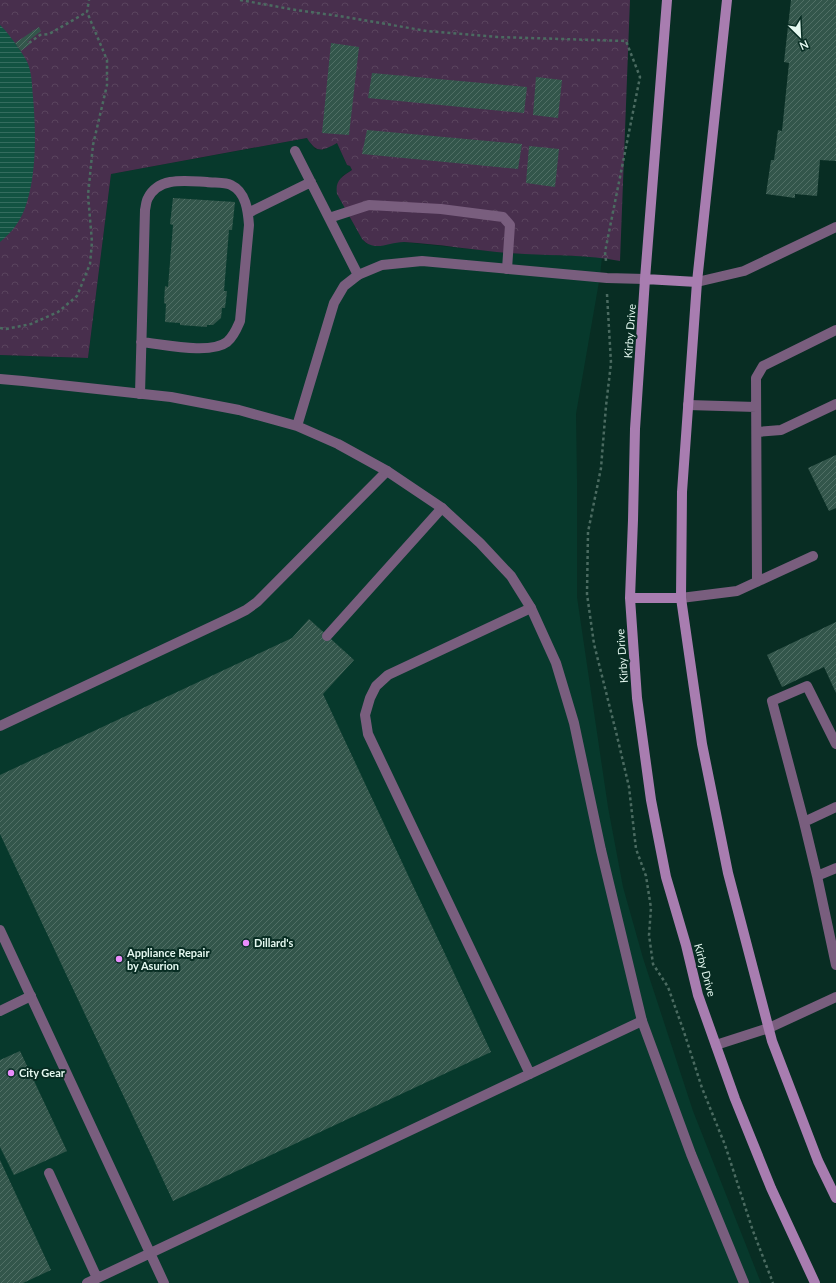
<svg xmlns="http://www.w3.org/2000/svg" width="836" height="1283" font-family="Lato,sans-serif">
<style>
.built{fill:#07392c}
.park{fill:url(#park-crowns)}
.water{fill:url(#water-rules)}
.building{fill:url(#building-hatch)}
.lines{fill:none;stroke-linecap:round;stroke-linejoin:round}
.path{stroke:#4b6b61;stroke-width:2.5;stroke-dasharray:3 3;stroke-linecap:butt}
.lane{stroke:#795e7e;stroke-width:10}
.street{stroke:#795e7e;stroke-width:10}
.secondary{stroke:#a87db0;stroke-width:10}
.poi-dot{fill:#eb8dfc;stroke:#082d23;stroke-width:1.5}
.labels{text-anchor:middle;stroke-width:4;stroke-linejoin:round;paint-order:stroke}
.street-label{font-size:11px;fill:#e4f8f0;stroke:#082d23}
.poi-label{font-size:11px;font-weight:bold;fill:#e4f8f0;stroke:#082d23;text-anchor:start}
</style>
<defs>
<pattern id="park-crowns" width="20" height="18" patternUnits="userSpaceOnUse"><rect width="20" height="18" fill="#482f4d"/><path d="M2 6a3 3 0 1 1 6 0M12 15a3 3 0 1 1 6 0" fill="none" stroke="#5a445e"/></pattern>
<pattern id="water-rules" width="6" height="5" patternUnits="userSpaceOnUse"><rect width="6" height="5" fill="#125342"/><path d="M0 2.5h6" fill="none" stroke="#346c5e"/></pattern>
<pattern id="building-hatch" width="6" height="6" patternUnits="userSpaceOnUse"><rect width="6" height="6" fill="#33564b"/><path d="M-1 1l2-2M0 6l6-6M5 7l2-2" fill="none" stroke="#506f65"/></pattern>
</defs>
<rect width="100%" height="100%" fill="#082d23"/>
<path class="built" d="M 308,138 L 311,144 L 315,149 L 323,150 L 337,143 L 347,165 L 350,166 L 352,170 L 342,176 L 337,194 L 362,239 L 367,244 L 403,242 L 509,253 L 602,257 L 600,276 L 576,414 L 577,479 L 577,597 L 608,807 L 623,887 L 643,958 L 693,1111 L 761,1283 L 0,1283 L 0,355 L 88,358 L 111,174 Z"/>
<path class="park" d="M 0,0 L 630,0 L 620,261 C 583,254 545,256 507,253 C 473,250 439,244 404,242 C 388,242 375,253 362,239 L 337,194 C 335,181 341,177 352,170 L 350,166 L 347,165 L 337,143 C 322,151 317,154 307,138 L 111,174 L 88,358 L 0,355 Z"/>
<path class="water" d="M 0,25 C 6,30 28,59 29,67 C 32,76 32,87 33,97 C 36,132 37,175 25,208 C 20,222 11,233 0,242 Z"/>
<path class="building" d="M 791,0 L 836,0 L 836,161 L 820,160 L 817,196 L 795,194 L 795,198 L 766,194 L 771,160 L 774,160 L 778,130 L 782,131 L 789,63 L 784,62 Z
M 39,27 L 41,31 L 27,42 L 30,44 L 21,51 L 15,43 Z
M 331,43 L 359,47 L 349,135 L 322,133 Z
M 372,73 L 527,87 L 524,113 L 368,98 Z
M 536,77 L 562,80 L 558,118 L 533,115 Z
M 367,130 L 522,144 L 518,169 L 362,154 Z
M 529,146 L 559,149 L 555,187 L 526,183 Z
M 173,198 L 235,202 L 232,230 L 229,230 L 224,291 L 227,291 L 225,308 L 222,308 L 221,318 L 213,325 L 207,325 L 207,327 L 180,325 L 180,323 L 165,322 L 166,304 L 164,303 L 165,286 L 168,287 L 173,225 L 170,224 Z
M 836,455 L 836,508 L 829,511 L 808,468 Z
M 309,619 L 354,660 L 323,694 L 491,1052 L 173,1201 L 0,834 L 0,775 L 292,638 Z
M 836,622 L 836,693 L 824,667 L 782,687 L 767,655 Z
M 20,1051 L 67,1151 L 14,1175 L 0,1147 L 0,1060 Z
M 0,1160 L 51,1270 L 23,1283 L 0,1283 Z"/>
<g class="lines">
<path class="path" d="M 240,0 L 296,10 L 339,16 L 427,31 L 497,37 L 626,41 L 640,77 L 605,252 L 606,261
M 29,43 L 40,35 L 49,34 L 87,12
M 607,294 L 611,363 L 606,406 L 601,468 L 588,532 L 587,594 L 594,644 L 617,736 L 629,787 L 636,849 L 646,876 L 651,908 L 649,935 L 653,964 L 668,987 L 684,1032 L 702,1088 L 725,1145 L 753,1231 L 773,1283
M 0,328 L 6,329 L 31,324 L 58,312 L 77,296 L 90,264 L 92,242 L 88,195 L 93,145 L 107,85 L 107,60 L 87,12 L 89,0"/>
<path class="lane" d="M 295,151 L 358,275
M 248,213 L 311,182
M 329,218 L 369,205 L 441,209 L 503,217 L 510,225 L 507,269
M 697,282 L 744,271 L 836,227
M 140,394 L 145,210 C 146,206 146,201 148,198 C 159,176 187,181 207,182 C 213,183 226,182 231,185 C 246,192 248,211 249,225 L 240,321 C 237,328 234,336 227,342 C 210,355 163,344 141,342
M 688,405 L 756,407
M 757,432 L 781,430 L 836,404
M 757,582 L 756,378 L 763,366 L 836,330
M 681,598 L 737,591 L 813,556
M 327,636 L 442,508
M 0,726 L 232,617 L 246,610 L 257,602 L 387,471
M 836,744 L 807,686 L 772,701 L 804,822 L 836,807
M 804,822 L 817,876 L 836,965
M 817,876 L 836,868
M 0,930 L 164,1283
M 716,1045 L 769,1028 L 836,997
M 530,1074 L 368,734 L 365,715 L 370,698 L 376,686 L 388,675 L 531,608
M 49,1173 L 97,1278
M 87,1283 L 642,1021"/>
<path class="street" d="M 0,379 L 23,381 L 171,397 L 239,410 L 297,426 L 338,444 L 387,471 L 442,508 L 480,543 L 511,576 L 531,608 L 556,663 L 574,723 L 601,850 L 642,1021 L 691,1154 L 744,1283
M 297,426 L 334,303 L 344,286 L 358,275 L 382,265 L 422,261 L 607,278 L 645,279
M 0,1011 L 31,996"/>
<path class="secondary" d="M 667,0 L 645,279 L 635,429 L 633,520 L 630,598 L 637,698 L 651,800 L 666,877 L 686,945 L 698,995 L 735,1099 L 771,1188 L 815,1283
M 727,0 L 697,282 L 682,492 L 681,598 L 702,744 L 728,873 L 772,1041 L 818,1161 L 836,1198
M 645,279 L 697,282
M 630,598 L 681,598"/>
</g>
<g class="poi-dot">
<circle cx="246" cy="943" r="4"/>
<circle cx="119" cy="959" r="4"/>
<circle cx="11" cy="1073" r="4"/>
</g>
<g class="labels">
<g class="street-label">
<text transform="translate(630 331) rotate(-86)" y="4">Kirby Drive</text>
<text transform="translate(622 656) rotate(-94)" y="4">Kirby Drive</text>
<text transform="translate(705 970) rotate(75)" y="4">Kirby Drive</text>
</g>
<g class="poi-label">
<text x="254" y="947">Dillard's</text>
<text x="127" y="957">Appliance Repair<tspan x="127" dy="13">by Asurion</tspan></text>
<text x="19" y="1077">City Gear</text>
</g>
</g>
<g transform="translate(800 36) rotate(156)" stroke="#082d23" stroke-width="3" paint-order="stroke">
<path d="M0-3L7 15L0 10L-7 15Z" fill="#e4f8f0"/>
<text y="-6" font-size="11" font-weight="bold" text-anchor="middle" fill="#e4f8f0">N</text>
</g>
</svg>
